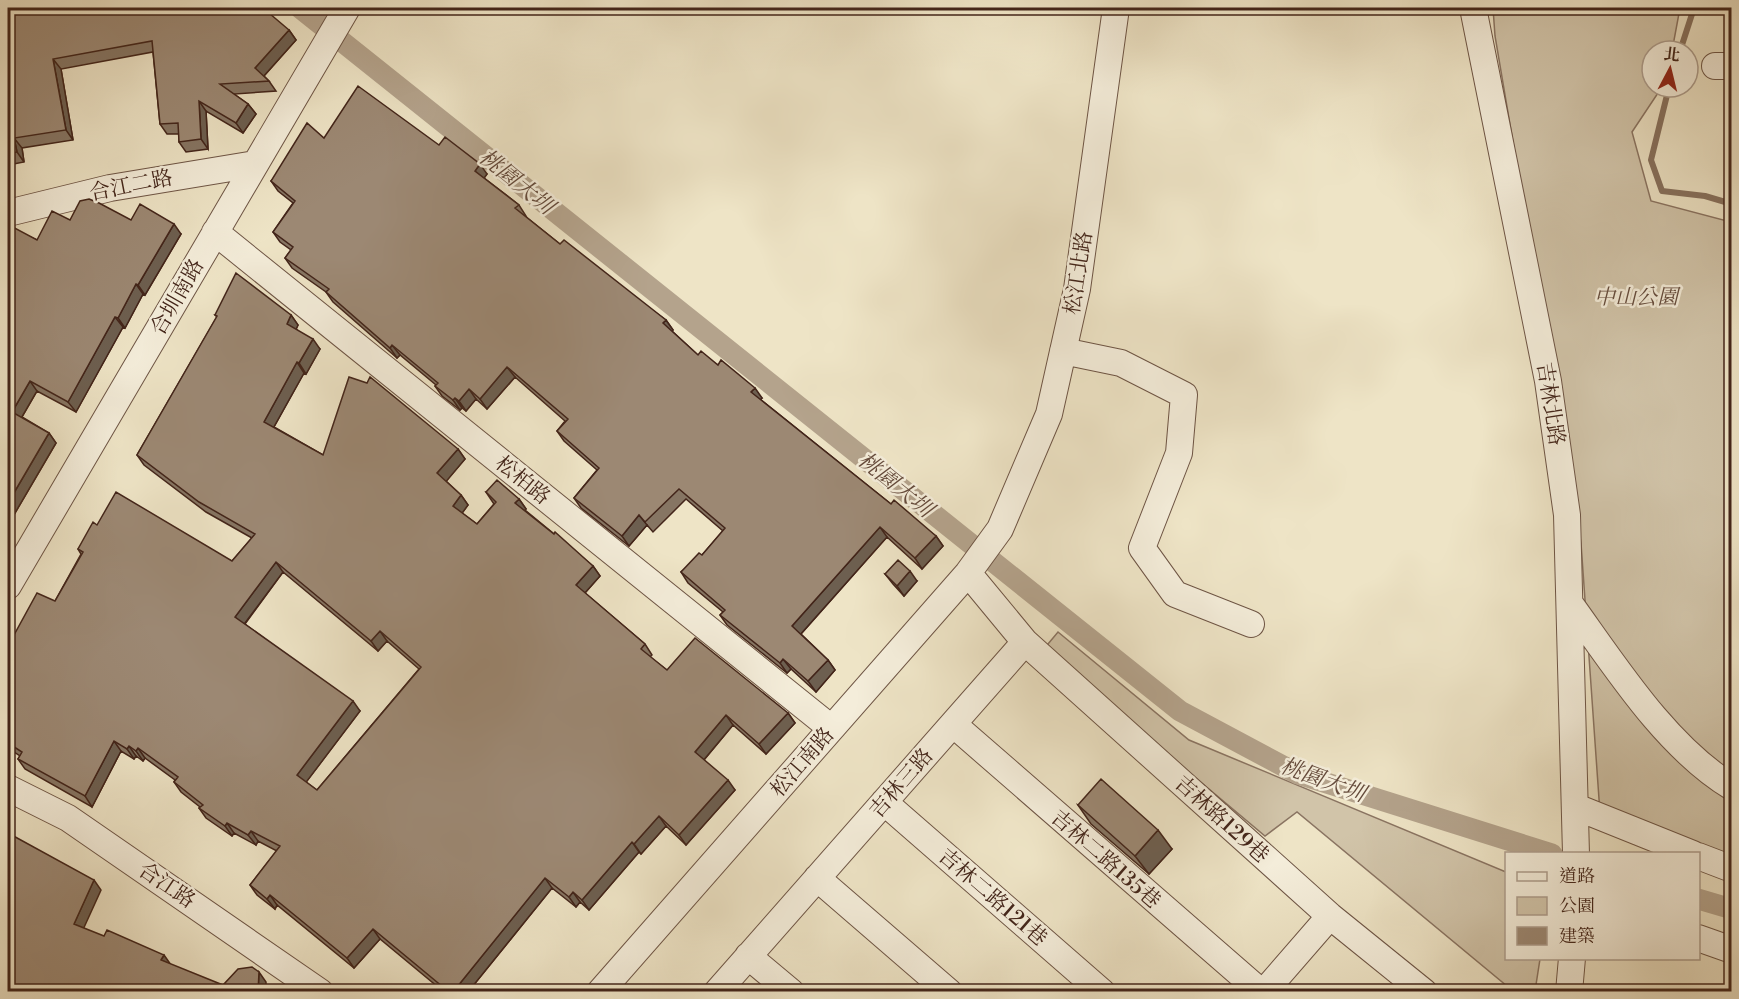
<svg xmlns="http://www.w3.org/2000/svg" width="1739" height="999" font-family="'Libre Bodoni','Noto Serif TC',serif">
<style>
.green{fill:#d1c4a9;stroke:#8a7462;stroke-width:1.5}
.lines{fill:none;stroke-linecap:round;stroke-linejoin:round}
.stream{stroke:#87715e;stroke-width:6}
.canal{stroke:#b4a38c;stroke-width:21}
.minor-casing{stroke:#6e5545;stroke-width:28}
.minor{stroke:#f4edda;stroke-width:26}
.wall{fill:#867563;stroke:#43251a;stroke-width:1.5;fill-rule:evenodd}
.shaded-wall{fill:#6d5f50;stroke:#43251a;stroke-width:1.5}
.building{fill:#9c8873;stroke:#43251a;stroke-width:1.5;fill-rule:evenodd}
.labels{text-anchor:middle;stroke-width:5;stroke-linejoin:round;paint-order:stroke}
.street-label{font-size:21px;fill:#43251a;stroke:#f4edda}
.park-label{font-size:21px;font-style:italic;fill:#664d3e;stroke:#f4edda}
.water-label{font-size:22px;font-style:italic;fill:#654b3c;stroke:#f4edda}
</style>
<rect width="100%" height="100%" fill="#eee4c6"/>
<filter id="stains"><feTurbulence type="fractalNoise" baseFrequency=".00333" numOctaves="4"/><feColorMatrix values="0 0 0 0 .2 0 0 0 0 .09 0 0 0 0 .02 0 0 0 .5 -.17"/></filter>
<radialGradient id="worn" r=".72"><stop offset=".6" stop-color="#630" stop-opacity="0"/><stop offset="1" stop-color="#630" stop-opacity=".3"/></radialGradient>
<path class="green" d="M 1493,8 L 1680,8 L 1672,51 L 1652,51 L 1652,87 L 1662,87 L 1632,132 L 1651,201 L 1731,222 L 1731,861 L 1600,813 L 1581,543 L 1495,36 Z
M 1058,632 L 1189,740 L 1506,872 L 1506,958 L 1540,959 L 1535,991 L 1513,991 L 1297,812 L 1265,836 L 1043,650 Z"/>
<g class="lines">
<path class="stream" d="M 1680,51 L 1694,8
M 1669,87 L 1651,160 L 1662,191 L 1705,196 L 1732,204"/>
<path class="canal" d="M 300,8 L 1180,711 L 1298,774 L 1552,854
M 1698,899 L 1732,909"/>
<defs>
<path id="minor" d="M 1473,8 L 1548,381 L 1567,515 L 1576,854
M 1715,66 L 1732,66
M 8,213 L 110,188 L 255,164
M 215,232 L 831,728
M 1063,351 L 1121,363 L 1184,395 L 1179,453 L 1142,548 L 1175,594 L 1251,624
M 8,586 L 347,8
M 1571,605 C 1615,666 1666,747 1732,787
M 1025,642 L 1330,916 L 1424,992
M 953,724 L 1261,992
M 8,788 L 68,818 L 320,992
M 884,802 L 1102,992
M 1576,807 L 1693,854
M 1698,856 L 1732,869
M 817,878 L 949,992
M 1698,938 L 1732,950
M 748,956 L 791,992
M 600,992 L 968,573 L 1000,529 L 1049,414 L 1077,289 L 1116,8
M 717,992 L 1025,642 L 968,573
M 1264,992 L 1330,916
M 1569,992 L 1572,958"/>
</defs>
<use href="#minor" class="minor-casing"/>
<use href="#minor" class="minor"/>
</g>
<path class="wall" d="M 48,8 L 289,30 L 296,40 L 264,76 L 269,81 L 276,91 L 234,94 L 248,104 L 256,114 L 243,133 L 206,111 L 208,149 L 186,152 L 179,142 L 179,134 L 167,134 L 160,124 L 153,52 L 61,69 L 73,140 L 22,148 L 24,162 L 8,165 L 8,16 Z
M 324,138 L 439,145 L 487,174 L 484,178 L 519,205 L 526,216 L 525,216 L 560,244 L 666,320 L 673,330 L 672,331 L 698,355 L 718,365 L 762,398 L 760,399 L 891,504 L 936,536 L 943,546 L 922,569 L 887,537 L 801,634 L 828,660 L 835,670 L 816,692 L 791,669 L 787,673 L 727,625 L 720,615 L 723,612 L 688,583 L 681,572 L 702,555 L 723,531 L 686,499 L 653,532 L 647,525 L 629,546 L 581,508 L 574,498 L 597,470 L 564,441 L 557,431 L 565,421 L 515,377 L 487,409 L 476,399 L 466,411 L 462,408 L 460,410 L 442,396 L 435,386 L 436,385 L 400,355 L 397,358 L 333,302 L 326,292 L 292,268 L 285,258 L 291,250 L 280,242 L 273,232 L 293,203 L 278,191 L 271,181 Z
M 70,220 L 131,220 L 181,234 L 145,295 L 143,294 L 125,328 L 123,327 L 76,412 L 37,391 L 22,417 L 49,433 L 56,443 L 8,525 L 8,227 L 37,240 Z
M 215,315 L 291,315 L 298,325 L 296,329 L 320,349 L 306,374 L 304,373 L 274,427 L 323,455 L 458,449 L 465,459 L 446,481 L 461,495 L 468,505 L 462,513 L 477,524 L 494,504 L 486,492 L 519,499 L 526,509 L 525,510 L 593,566 L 600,576 L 585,593 L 645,644 L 652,655 L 650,657 L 667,670 L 788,713 L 795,723 L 766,754 L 733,725 L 704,760 L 735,790 L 686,845 L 666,826 L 641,854 L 639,852 L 589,910 L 580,902 L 576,907 L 552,888 L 468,992 L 444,992 L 380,939 L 354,968 L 277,905 L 275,909 L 257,895 L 250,885 L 277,851 L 258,841 L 256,845 L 234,833 L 232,836 L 206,818 L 199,808 L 200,807 L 181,792 L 174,782 L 175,780 L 145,758 L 143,761 L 136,756 L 134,759 L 121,751 L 92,807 L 25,769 L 18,759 L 20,756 L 11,750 L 8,746 L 8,646 L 55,601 L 81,554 L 78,549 L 97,525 L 232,561 L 252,538 L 206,512 L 144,465 L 137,455 L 217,317 ZM 283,572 L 378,651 L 387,641 L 419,669 L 317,790 L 306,782 L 360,711 L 245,624 Z
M 885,574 L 917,581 L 904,596 L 893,584 Z
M 1078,805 L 1172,849 L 1149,874 L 1091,824 Z"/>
<path class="shaded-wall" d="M 289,30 L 296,40 L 262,78 L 255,68 Z
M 53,59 L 61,69 L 73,140 L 66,130 Z
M 199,101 L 206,111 L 208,149 L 201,139 Z
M 248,104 L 256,114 L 243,133 L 236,123 Z
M 14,138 L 22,148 L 24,162 L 17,152 Z
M 480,164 L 487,174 L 482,181 L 475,171 Z
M 174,224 L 181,234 L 145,295 L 138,285 Z
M 136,284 L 143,294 L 125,328 L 118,318 Z
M 291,315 L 298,325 L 294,334 L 287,324 Z
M 115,317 L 123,327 L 76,412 L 68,402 Z
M 666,320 L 673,330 L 670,334 L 663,323 Z
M 313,339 L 320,349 L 306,374 L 299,363 Z
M 392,345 L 400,355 L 397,358 L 390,348 Z
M 297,362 L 304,373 L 271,432 L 264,422 Z
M 507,367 L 515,377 L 487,409 L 480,399 Z
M 30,381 L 37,391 L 19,422 L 12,412 Z
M 755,388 L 762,398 L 758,402 L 751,392 Z
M 469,389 L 476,399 L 466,411 L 459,401 Z
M 455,398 L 462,408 L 460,410 L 453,400 Z
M 49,433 L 56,443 L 8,525 L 8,503 Z
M 458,449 L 465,459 L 444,484 L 437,473 Z
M 461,495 L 468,505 L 460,516 L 453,506 Z
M 519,499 L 526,509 L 522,513 L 515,503 Z
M 639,515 L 647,525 L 629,546 L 622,536 Z
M 880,527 L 887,537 L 799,636 L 792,626 Z
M 936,536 L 943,546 L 922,569 L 915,558 Z
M 276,562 L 283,572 L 242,627 L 235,617 Z
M 593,566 L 600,576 L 583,595 L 576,585 Z
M 910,571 L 917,581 L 904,596 L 897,586 Z
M 380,631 L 387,641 L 378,651 L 371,641 Z
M 783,659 L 791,669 L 787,673 L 780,663 Z
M 828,660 L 835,670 L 816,692 L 808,681 Z
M 353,701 L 360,711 L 304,785 L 297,775 Z
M 788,713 L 795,723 L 766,754 L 759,744 Z
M 726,715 L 733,725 L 702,762 L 695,752 Z
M 114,741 L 121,751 L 92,807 L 85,796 Z
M 129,746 L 136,756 L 134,759 L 127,749 Z
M 138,748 L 145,758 L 143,761 L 136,751 Z
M 728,780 L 735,790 L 686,845 L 679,835 Z
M 659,816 L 666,826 L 641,854 L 634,844 Z
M 227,823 L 234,833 L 232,836 L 225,826 Z
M 1158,830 L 1172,849 L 1149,874 L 1135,856 Z
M 251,831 L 258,841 L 256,845 L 248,835 Z
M 632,842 L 639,852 L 589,910 L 582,900 Z
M 545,878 L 552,888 L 468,992 L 453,992 Z
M 94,880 L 101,890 L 81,934 L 74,924 Z
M 573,892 L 580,902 L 576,907 L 569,897 Z
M 270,895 L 277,905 L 275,909 L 267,899 Z
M 373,929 L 380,939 L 354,968 L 347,958 Z
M 164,955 L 171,965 L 161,960 Z
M 259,972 L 266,982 L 266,992 L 258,992 Z"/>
<path class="building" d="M 48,8 L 263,8 L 289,30 L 255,68 L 269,81 L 220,84 L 248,104 L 236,123 L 199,101 L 201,139 L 179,142 L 178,123 L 160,124 L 152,41 L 53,59 L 66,130 L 14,138 L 17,152 L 8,154 L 8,16 Z
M 358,86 L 439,145 L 445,137 L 480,164 L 475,171 L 519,205 L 515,208 L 560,244 L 564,240 L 666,320 L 663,323 L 698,355 L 701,351 L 718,365 L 721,360 L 755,388 L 751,392 L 891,504 L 894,500 L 936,536 L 915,558 L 880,527 L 792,626 L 828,660 L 808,681 L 783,659 L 780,663 L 720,615 L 725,610 L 681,572 L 699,553 L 702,555 L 725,528 L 679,489 L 645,522 L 639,515 L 622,536 L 574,498 L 599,468 L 557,431 L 568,419 L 507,367 L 480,399 L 469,389 L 459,401 L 455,398 L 453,400 L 435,386 L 438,383 L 392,345 L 390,348 L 326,292 L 329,289 L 285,258 L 293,247 L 273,232 L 295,201 L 271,181 L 307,123 L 324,138 Z
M 89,199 L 99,203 L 131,220 L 140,204 L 174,224 L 138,285 L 136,284 L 118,318 L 115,317 L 68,402 L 30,381 L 12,412 L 49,433 L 8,503 L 8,227 L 11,226 L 37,240 L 52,211 L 70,220 L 80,201 Z
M 236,273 L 291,315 L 287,324 L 313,339 L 299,363 L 297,362 L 264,422 L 323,455 L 349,377 L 367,383 L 370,377 L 458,449 L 437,473 L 461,495 L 453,506 L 477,524 L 496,502 L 486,492 L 497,480 L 519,499 L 515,503 L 554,534 L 555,532 L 593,566 L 576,585 L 645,644 L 641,649 L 667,670 L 695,638 L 788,713 L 759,744 L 726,715 L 695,752 L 728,780 L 679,835 L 659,816 L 634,844 L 632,842 L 582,900 L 573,892 L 569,897 L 545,878 L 453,992 L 449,992 L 373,929 L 347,958 L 270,895 L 267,899 L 250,885 L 280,846 L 251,831 L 248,835 L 227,823 L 225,826 L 199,808 L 203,805 L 174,782 L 178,777 L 138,748 L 136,751 L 129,746 L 127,749 L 114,741 L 85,796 L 18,759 L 22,752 L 8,743 L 8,646 L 37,593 L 55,601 L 83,552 L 78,549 L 93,522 L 97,525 L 116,492 L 232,561 L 255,534 L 199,502 L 137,455 L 217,316 L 215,315 ZM 276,562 L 371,641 L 380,631 L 421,667 L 317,790 L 297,775 L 353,701 L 235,617 Z
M 898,560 L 910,571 L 897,586 L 885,574 Z
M 1101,779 L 1158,830 L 1135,856 L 1078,805 Z
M 8,833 L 94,880 L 74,924 L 104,936 L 107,930 L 164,955 L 161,960 L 223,985 L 238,969 L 252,967 L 259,972 L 258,992 L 8,992 Z"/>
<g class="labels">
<g class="street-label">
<text transform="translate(131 185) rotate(-11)" y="7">合江二路</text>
<text transform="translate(1078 273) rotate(-81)" y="7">松江北路</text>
<text transform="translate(177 297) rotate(-60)" y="7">合圳南路</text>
<text transform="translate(1551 404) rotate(81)" y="7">吉林北路</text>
<text transform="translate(523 480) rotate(39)" y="7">松柏路</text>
<text transform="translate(802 762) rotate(-49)" y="7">松江南路</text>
<text transform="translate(901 783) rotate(-49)" y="7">吉林三路</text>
<text transform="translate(1222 819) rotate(42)" y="7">吉林路129巷</text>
<text transform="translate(1106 859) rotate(41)" y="7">吉林二路135巷</text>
<text transform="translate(167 885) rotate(34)" y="7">合江路</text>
<text transform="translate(993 897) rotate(41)" y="7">吉林二路121巷</text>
</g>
<g class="park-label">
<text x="1636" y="304">中山公園</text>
</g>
<g class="water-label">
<text transform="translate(517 181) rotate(39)" y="8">桃園大圳</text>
<text transform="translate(896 484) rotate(39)" y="8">桃園大圳</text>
<text transform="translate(1323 779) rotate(20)" y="8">桃園大圳</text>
</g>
</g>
<rect width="1739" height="999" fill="none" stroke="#eee4c6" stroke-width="30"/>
<rect x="9" y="9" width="1721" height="981" fill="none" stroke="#43251a" stroke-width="3"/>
<rect x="15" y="15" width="1709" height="969" fill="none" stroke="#43251a" stroke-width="1.5"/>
<rect x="1505" y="852" width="195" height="108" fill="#f4edda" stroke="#ad9d8d" stroke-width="1.5"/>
<rect x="1517" y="872" width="30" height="9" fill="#f4edda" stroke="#ad9d8d" stroke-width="1.5"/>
<text x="1559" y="882" font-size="18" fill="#43251a">道路</text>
<rect x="1517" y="897" width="30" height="18" fill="#d1c4a9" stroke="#ad9d8d" stroke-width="1.5"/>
<text x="1559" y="912" font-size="18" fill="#43251a">公園</text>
<rect x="1517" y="927" width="30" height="18" fill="#9c8873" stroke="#ad9d8d" stroke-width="1.5"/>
<text x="1559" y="942" font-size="18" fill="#43251a">建築</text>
<g transform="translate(1670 69) rotate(7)"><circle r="28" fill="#f4edda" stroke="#ad9d8d" stroke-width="1.5"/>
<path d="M0-4.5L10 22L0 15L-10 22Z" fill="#8f2418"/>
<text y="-9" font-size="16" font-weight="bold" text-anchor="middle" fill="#43251a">北</text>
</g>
<rect width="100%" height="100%" filter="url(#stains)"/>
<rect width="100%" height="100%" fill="url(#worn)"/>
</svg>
